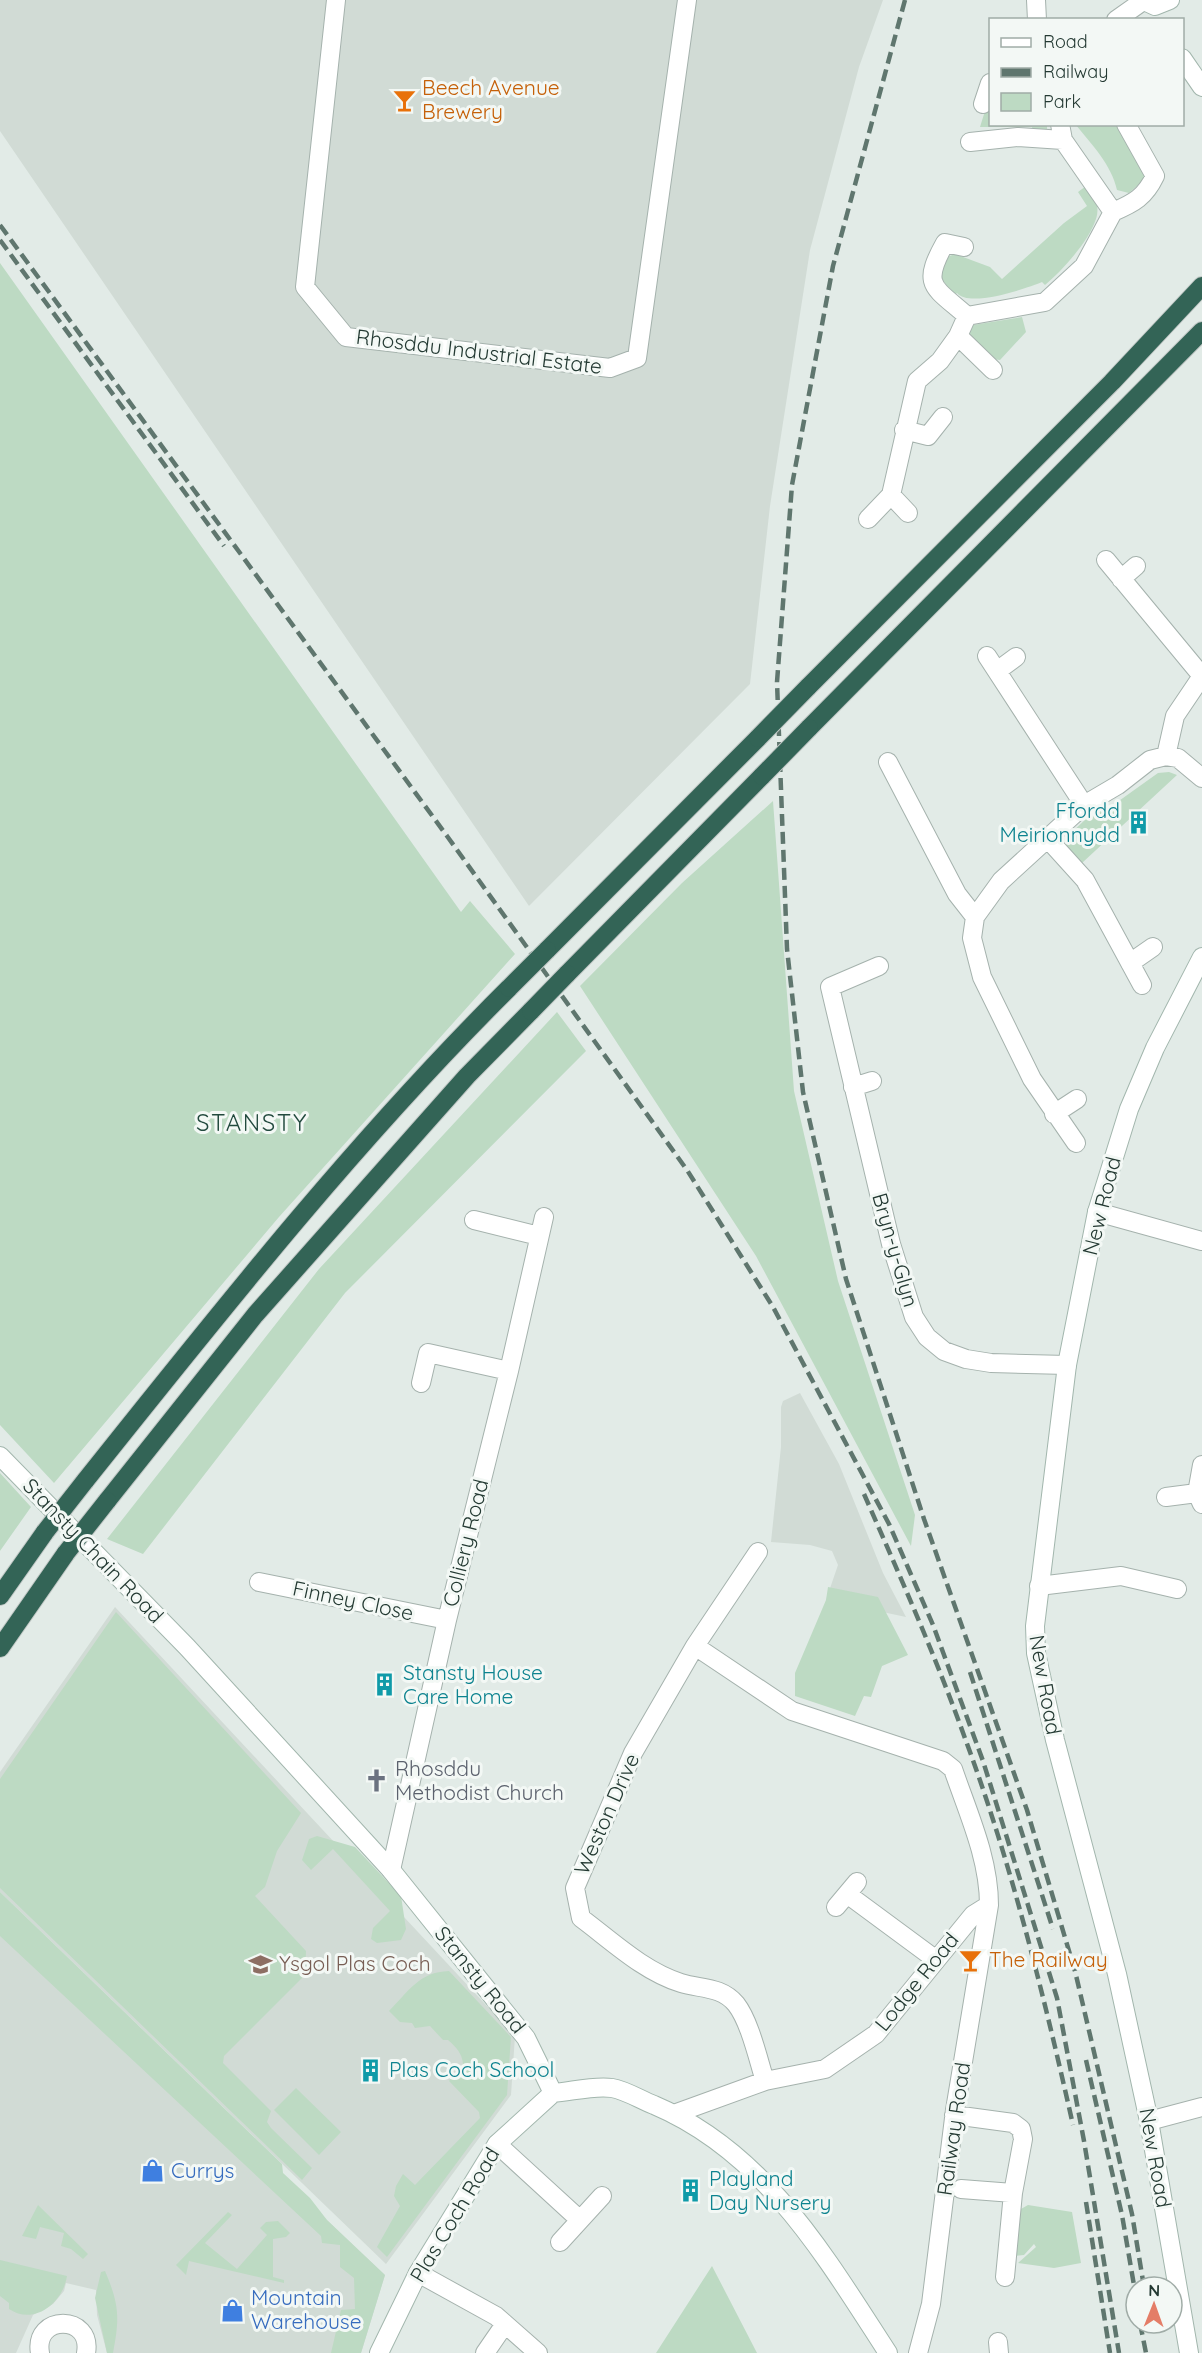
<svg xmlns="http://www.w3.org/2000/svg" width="1202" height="2353" font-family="Quicksand,sans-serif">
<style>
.built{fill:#d1dbd5}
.green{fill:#bddac3}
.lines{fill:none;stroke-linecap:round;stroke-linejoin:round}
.street-casing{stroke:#a5b2ad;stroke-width:20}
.secondary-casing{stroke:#a2b6ad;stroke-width:20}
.highway-casing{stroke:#c2c8c6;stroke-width:20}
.street{stroke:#fff;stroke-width:18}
.secondary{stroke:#fff;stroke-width:18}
.highway{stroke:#336456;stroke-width:18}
.rail{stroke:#5f766e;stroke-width:4.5;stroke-dasharray:12 6;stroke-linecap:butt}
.highway-bridge-casing{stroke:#c2c8c6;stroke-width:20;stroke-linecap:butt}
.highway-bridge{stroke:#336456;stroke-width:18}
.labels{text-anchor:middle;stroke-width:6;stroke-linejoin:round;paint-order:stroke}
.food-label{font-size:21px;fill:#c56008;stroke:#f3f8f5;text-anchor:start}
.street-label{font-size:21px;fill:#243a33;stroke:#f3f8f5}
.culture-label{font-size:21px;fill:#0d838f;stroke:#f3f8f5;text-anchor:start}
.worship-label{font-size:21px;fill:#5b616d;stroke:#f3f8f5;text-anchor:start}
.education-label{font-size:21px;fill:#785e54;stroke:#f3f8f5;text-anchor:start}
.shop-label{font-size:21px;fill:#366cbe;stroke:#f3f8f5;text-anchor:start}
.quarter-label{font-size:24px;letter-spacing:1.5px;fill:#224a3e;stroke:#f3f8f5}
</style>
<rect width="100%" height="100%" fill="#e2ebe7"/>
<path class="built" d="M 0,0 L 883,0 L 859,67 L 810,250 L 770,506 L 750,684 L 529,906 L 0,131 Z
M 800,1393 L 839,1464 L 883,1573 L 906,1617 L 826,1600 L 838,1565 L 832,1551 L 810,1545 L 771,1542 L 781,1447 L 781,1407 L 783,1401 Z
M 115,1607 L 515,2036 L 511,2095 L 386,2264 L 0,1892 L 0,1772 Z
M 0,1912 L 385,2275 L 361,2353 L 107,2353 L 97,2315 L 96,2290 L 66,2283 L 64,2291 L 53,2304 L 33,2315 L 16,2353 L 0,2353 Z"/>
<path class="green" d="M 990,95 L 990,124 L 1047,125 L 1047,131 L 1033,130 L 1032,127 L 980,127 Z
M 1119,124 L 1147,177 L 1129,193 L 1117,190 C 1111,164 1092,145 1076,125 Z
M 1090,183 C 1095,194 1100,207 1096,219 C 1089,241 1062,271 1045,285 L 1042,282 C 1025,289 969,308 957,293 L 954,296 L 940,276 L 947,257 L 955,254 L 990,267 L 1002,279 L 1064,223 L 1087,206 L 1078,192 Z
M 0,263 L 461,912 L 470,901 L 515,954 L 279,1217 L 54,1483 L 0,1425 Z
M 1022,317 L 1026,332 L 1000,360 L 992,359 L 969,333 L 973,325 Z
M 1169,772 L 1177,775 L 1082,863 L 1065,847 L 1071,833 L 1087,818 L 1116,803 L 1158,773 Z
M 773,801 L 794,1091 L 838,1281 L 915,1515 L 911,1546 L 756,1256 L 580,986 L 682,883 Z
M 557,1012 L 586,1051 L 345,1293 L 143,1554 L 107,1539 L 319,1269 Z
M 0,1473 L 31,1507 L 0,1551 Z
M 828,1587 L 878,1597 L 908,1655 L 882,1666 L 871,1697 L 864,1696 L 855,1716 L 795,1696 L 795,1673 L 826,1600 Z
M 116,1612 L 301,1813 L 277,1851 L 265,1887 L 255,1896 L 306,1951 L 305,1975 L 224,2056 L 223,2063 L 271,2111 L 267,2122 L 271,2128 L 312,2168 L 302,2180 L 0,1888 L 0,1779 Z
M 317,1836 L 355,1847 L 401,1896 L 406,1929 L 401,1940 L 377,1943 L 371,1939 L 373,1928 L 390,1911 L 333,1849 L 311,1870 L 302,1860 L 309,1839 Z
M 0,1892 L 282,2164 L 283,2173 L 310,2198 L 327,2220 L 385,2275 L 361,2353 L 331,2353 L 341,2310 L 355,2309 L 354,2278 L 340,2267 L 340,2245 L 322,2243 L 321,2236 L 0,1936 Z
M 449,1971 L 511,2037 L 507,2095 L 387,2257 L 377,2247 L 400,2206 L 394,2196 L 396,2186 L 403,2174 L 415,2185 L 480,2118 L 479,2112 L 449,2081 L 463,2064 C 462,2053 456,2047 448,2040 L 443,2040 L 430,2026 L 415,2028 L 412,2023 L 400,2022 L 389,2011 C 409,1991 419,1972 449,1971 Z
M 296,2088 L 341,2132 L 319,2155 L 274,2110 Z
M 38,2205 L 88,2254 L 83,2259 L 71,2249 L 61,2246 L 64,2233 L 40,2227 L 36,2239 L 22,2236 Z
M 1028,2205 L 1072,2212 L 1081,2263 L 1054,2268 L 1018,2263 L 1036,2247 L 1034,2244 L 1024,2255 L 1014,2256 L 1021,2209 Z
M 228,2212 L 232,2215 L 205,2243 L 237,2269 L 267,2235 L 260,2228 L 266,2222 L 278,2221 L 290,2233 L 286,2237 L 273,2239 L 273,2277 L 284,2280 L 284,2283 L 189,2261 L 186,2275 L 176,2265 Z
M 0,2260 L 67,2276 C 63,2303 34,2326 9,2309 L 9,2303 L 0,2296 Z
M 712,2266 L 757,2353 L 656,2353 Z
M 105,2271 C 119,2304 120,2317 113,2353 L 107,2353 L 95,2298 L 101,2272 Z"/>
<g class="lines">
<defs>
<path id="street" d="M 336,0 L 305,287 L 346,337 L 610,368 L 637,358 L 687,0
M 1036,0 L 1037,20
M 1116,20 L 1143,1
M 983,104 L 990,83
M 970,142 L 1018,137 L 1063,140
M 1113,212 C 1134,203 1145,197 1155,176 L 1126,124
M 964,247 L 945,243 C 921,286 933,286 967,316
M 958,336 L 993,370
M 904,430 L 928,436 L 943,417
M 908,513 L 891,495 L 917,381 L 940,361 L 958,336 L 967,316 L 1045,302 L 1084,266 L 1113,212 L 1063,140 L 1060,124
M 868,519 L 891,495
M 1106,560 L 1202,676 L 1175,716 L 1166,756 L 1178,758 L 1202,778
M 1121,579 L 1136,566
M 987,656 L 1084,805
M 997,671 L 1016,657
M 888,762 L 957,894 L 975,917
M 1047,838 L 1085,880 L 1142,985
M 1130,963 L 1153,947
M 879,966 L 830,987 L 891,1244 L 914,1317 L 927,1337 L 944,1351 L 966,1359 L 991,1363 L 1067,1365
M 853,1087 L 872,1081
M 1054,1114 L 1077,1099
M 1076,1143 L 1032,1079 L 982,977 L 972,938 L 975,917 L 1001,881 L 1084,805 L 1118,785 L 1150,760 L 1166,756
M 1097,1212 L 1202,1241
M 474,1220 L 539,1236
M 421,1383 L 428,1353 L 509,1371
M 1197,1493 L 1202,1465
M 1166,1497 L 1197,1493 L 1202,1504
M 758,1552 L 695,1646 L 633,1753 L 575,1888 L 581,1918 C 612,1941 643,1971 681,1983 C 700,1989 721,1986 736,2004 C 750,2022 758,2059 765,2081
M 259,1582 L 447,1620
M 1039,1586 L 1121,1576 L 1177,1589
M 695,1646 L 792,1711 L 943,1761 L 953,1769 C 968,1813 989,1858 989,1905 L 955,2110 L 931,2304 L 918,2353
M 391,1870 L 447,1620 L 509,1371 L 544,1217
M 847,1894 L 935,1959
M 836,1907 L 857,1882
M 674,2114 L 765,2081 L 825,2069 L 876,2034 L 973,1915 L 989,1905
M 954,2115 L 1013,2123 L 1021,2129 L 1023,2139 L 1013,2193 L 1005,2277
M 1149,2121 L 1202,2107
M 497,2144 L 580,2220
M 961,2189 L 1013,2193
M 560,2242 L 602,2196
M 418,2273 L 496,2316 L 538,2353
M 998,2342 L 999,2353
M 40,2353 C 33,2314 93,2314 86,2353
M 485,2353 L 505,2324"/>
<path id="secondary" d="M 1142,0 L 1155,6 L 1170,0
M 1182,58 L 1202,87
M 0,1456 L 187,1647 L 391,1870 L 526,2038 L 553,2093
M 553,2093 C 570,2092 594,2085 612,2088 C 625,2090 641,2100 654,2105 C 765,2152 825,2256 888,2353
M 379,2353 L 418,2273 L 497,2144 L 553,2093
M 1189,2353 L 1149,2121 L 1117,1974 L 1055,1740 L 1036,1653 L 1035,1626 L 1067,1365 L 1097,1212 L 1129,1109 L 1155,1048 L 1202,957"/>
<path id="highway" d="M 808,687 L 1112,382 L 1202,286
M 809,728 L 1202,331
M 547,950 L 758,738
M 567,974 L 762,776
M 85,1481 C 220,1312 355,1141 509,988
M 107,1501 L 255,1315 L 467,1076 L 531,1011
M 0,1596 L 45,1532
M 0,1648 L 66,1553"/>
</defs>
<use href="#street" class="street-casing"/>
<use href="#secondary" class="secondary-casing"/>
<use href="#highway" class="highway-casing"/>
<use href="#street" class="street"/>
<use href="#secondary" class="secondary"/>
<use href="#highway" class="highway"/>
<path class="rail" d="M 905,0 L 833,266 L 792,485 L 777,682 L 787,949 L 803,1092 L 846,1279 L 924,1519 L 1027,1810 L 1075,1971 L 1132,2214 L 1144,2287
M 0,225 L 447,836 L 687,1170 L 773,1307 L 889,1524 L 933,1625 L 983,1761 L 1057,1998 L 1084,2141 L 1119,2353
M 0,240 L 224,546
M 864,1494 C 900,1576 936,1657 966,1741 C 1012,1866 1044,1996 1073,2125
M 970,1672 L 1053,1929
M 1086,2060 L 1122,2215 L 1136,2297
M 1086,2202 L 1110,2353
M 1140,2323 L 1146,2353"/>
<defs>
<path id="highway-bridge" d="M 758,738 L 808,687
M 762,776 L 809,728
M 509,988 L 547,950
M 531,1011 L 567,974
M 45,1532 L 85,1481
M 66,1553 L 107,1501"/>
</defs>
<use href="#highway-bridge" class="highway-bridge-casing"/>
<use href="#highway-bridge" class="highway-bridge"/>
</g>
<defs>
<symbol id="bar-bare" viewBox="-9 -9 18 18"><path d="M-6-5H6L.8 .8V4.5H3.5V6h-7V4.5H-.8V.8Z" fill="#e8710a" stroke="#f3f8f5" stroke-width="2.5" paint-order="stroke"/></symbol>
<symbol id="building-bare" viewBox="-9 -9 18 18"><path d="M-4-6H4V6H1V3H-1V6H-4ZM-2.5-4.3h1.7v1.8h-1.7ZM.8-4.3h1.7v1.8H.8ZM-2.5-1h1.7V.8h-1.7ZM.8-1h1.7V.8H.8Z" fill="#0f9aa8" stroke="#f3f8f5" stroke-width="2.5" paint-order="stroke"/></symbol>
<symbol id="church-bare" viewBox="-9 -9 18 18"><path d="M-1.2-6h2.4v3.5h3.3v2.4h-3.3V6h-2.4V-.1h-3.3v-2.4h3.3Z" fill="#6b7280" stroke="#f3f8f5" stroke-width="2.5" paint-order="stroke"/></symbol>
<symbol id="school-bare" viewBox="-9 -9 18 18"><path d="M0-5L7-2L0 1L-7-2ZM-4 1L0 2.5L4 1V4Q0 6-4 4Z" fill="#8d6e63" stroke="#f3f8f5" stroke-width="2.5" paint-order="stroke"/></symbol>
<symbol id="shop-bare" viewBox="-9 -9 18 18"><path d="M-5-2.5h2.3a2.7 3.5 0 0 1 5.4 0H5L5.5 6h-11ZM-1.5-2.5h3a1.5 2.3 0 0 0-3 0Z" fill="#3f7fe0" stroke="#f3f8f5" stroke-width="2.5" paint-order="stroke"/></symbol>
</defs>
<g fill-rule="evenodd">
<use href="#bar-bare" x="388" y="84" width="33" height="33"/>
<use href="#building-bare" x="1122" y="806" width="33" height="33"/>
<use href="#building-bare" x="368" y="1668" width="33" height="33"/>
<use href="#church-bare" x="360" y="1764" width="33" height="33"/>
<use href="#bar-bare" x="954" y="1944" width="33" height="33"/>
<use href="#school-bare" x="244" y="1948" width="33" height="33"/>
<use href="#building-bare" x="354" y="2054" width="33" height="33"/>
<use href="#shop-bare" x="136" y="2154" width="33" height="33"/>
<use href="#building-bare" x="674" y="2174" width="33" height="33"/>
<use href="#shop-bare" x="216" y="2294" width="33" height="33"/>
</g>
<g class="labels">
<g class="food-label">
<text x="422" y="95">Beech Avenue<tspan x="422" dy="24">Brewery</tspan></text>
<text x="989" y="1967">The Railway</text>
</g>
<g class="street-label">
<text transform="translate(479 352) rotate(7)" y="7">Rhosddu Industrial Estate</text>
<text transform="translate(1102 1206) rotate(-76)" y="7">New Road</text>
<text transform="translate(895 1250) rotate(74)" y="7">Bryn-y-Glyn</text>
<text transform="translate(466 1543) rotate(-76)" y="7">Colliery Road</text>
<text transform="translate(93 1551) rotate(46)" y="7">Stansty Chain Road</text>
<text transform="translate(353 1601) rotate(12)" y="7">Finney Close</text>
<text transform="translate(1045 1685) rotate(80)" y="7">New Road</text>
<text transform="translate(607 1814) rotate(-66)" y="7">Weston Drive</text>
<text transform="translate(480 1980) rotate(51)" y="7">Stansty Road</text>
<text transform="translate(917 1982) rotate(-51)" y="7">Lodge Road</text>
<text transform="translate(954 2129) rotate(-82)" y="7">Railway Road</text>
<text transform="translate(1155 2158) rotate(80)" y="7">New Road</text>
<text transform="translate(455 2215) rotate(-59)" y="7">Plas Coch Road</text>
</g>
<g class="culture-label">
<text x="1120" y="818" text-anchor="end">Ffordd<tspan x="1120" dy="24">Meirionnydd</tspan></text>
<text x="403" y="1680">Stansty House<tspan x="403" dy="24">Care Home</tspan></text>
<text x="389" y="2077">Plas Coch School</text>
<text x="709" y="2186">Playland<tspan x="709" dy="24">Day Nursery</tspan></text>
</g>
<g class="worship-label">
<text x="395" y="1776">Rhosddu<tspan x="395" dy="24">Methodist Church</tspan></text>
</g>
<g class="education-label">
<text x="279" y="1971">Ysgol Plas Coch</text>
</g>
<g class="shop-label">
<text x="171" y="2178">Currys</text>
<text x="251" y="2305">Mountain<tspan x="251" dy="24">Warehouse</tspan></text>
</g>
<g class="quarter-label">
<text x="252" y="1131">STANSTY</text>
</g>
</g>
<rect x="989" y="18" width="195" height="108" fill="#f3f8f5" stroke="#a0aca7" stroke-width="1.5"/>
<rect x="1001" y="38" width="30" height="9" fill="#ffffff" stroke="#a0aca7" stroke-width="1.5"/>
<text x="1043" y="48" font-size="18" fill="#243a33">Road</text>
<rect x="1001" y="68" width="30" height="9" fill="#5f766e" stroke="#a0aca7" stroke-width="1.5"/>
<text x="1043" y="78" font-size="18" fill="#243a33">Railway</text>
<rect x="1001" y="93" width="30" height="18" fill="#bddac3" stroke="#a0aca7" stroke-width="1.5"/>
<text x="1043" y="108" font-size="18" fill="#243a33">Park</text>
<g transform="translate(1154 2305) rotate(1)"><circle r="28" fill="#f3f8f5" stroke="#a0aca7" stroke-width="1.5"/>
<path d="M0-4.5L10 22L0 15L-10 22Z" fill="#e47d67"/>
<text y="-9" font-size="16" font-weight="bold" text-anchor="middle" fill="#243a33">N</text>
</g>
</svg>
